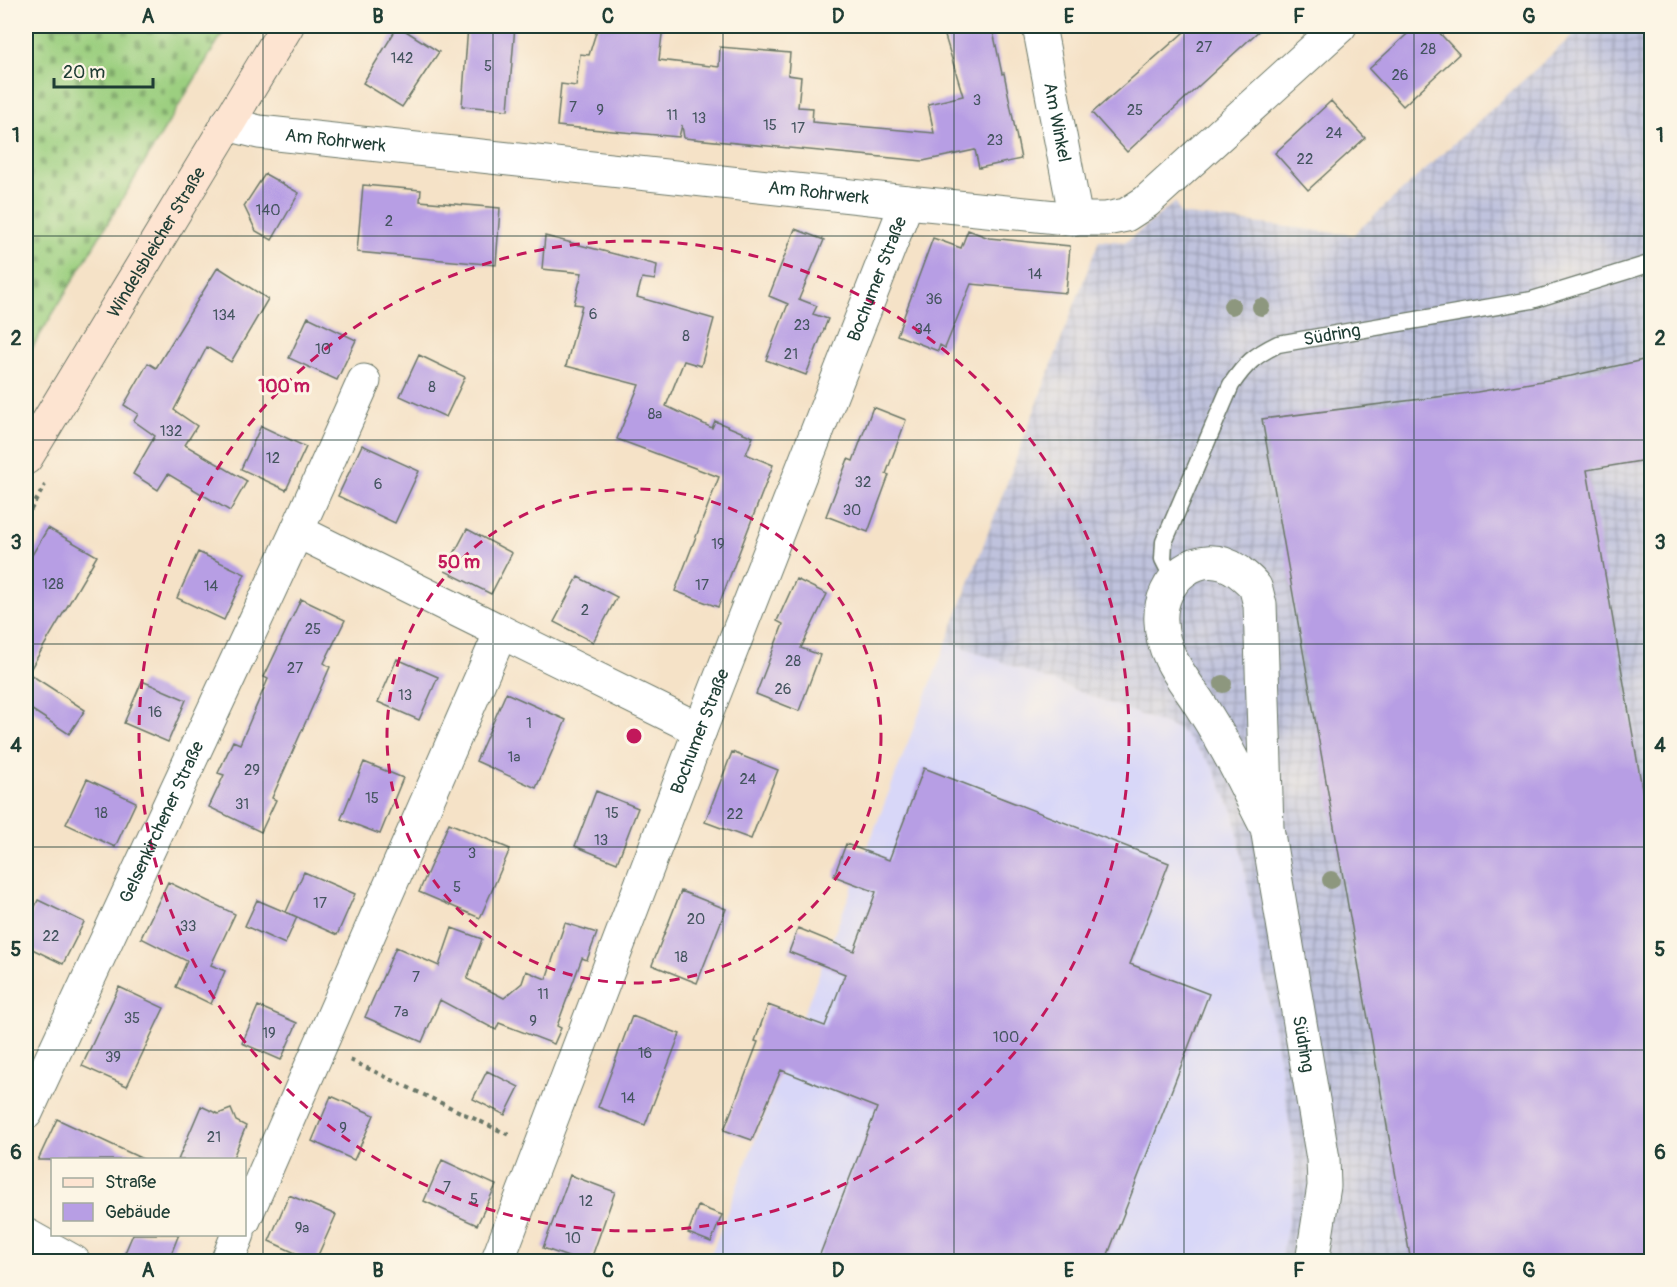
<svg xmlns="http://www.w3.org/2000/svg" width="1677" height="1287" font-family="Pangolin,sans-serif">
<style>
.built{fill:#d8d7f8}
.industrial{fill:url(#industrial-grid)}
.cemetery{fill:url(#cemetery-stones);stroke:#5e865a;stroke-width:1.5}
.building{fill:#b79ee4}
.lines{fill:none;stroke-linecap:round;stroke-linejoin:round}
.lane-casing{stroke:#6a7767;stroke-width:19}
.street-casing{stroke:#6a7767;stroke-width:35}
.secondary-casing{stroke:#6a7767;stroke-width:35}
.path{stroke:#6a7767;stroke-width:4;stroke-dasharray:4.5 4.5;stroke-linecap:butt}
.lane{stroke:#fff;stroke-width:16}
.street{stroke:#fff;stroke-width:33}
.secondary{stroke:#fde4d1;stroke-width:33}
.tree{fill:#8d977e}
.grid{fill:none;stroke:#1f3d34;stroke-width:1.5;stroke-opacity:0.55}
.ring{fill:none;stroke:#c2185b;stroke-width:3;stroke-dasharray:10 8}
.labels{text-anchor:middle;stroke-width:6;stroke-linejoin:round;paint-order:stroke}
.number-label{font-size:15px;fill:#455560}
.street-label{font-size:18px;fill:#1f3d34;stroke:#fcf5e5}
.centre{fill:#c2185b;stroke:#fcf5e5;stroke-width:3}
.ring-label{font-size:18px;text-anchor:middle;font-weight:bold;fill:#c2185b;stroke:#fcf5e5;stroke-width:6;stroke-linejoin:round;paint-order:stroke}
.neatline{fill:none;stroke:#1f3d34;stroke-width:2}
.grid-label{font-size:20px;text-anchor:middle;font-weight:bold;fill:#1f3d34}
</style>
<defs>
<pattern id="industrial-grid" width="8" height="8" patternUnits="userSpaceOnUse" patternTransform="scale(1.5)"><rect width="8" height="8" fill="#bfc2dd"/><path d="M0 4h8M4 0v8" fill="none" stroke="#9b9fb4"/></pattern>
<pattern id="cemetery-stones" width="16" height="16" patternUnits="userSpaceOnUse" patternTransform="scale(1.5)"><rect width="16" height="16" fill="#9ccf80"/><path d="M2 7V4a2 2 0 0 1 4 0v3zM10 15v-3a2 2 0 0 1 4 0v3z" fill="#7fa96a"/></pattern>
</defs>
<rect width="100%" height="100%" fill="#fcf5e5"/>
<filter id="ink" filterUnits="userSpaceOnUse"><feTurbulence type="fractalNoise" baseFrequency=".0167" numOctaves="2"/><feDisplacementMap in="SourceGraphic" scale="12" xChannelSelector="R" yChannelSelector="G"/><feConvolveMatrix kernelMatrix="1 2 1 2 8 2 1 2 1" color-interpolation-filters="sRGB"/></filter>
<filter id="wash" filterUnits="userSpaceOnUse"><feTurbulence type="fractalNoise" baseFrequency=".008" numOctaves="4" result="noise"/><feDisplacementMap in="SourceGraphic" scale="24" xChannelSelector="R" yChannelSelector="G"/><feGaussianBlur stdDeviation="1.35" result="paint"/><feColorMatrix in="noise" values="0 0 0 0 0 0 0 0 0 0 0 0 0 0 0 0 0 1.4 0 .05"/><feComposite in="paint" operator="in"/></filter>
<g filter="url(#wash)">
<rect width="100%" height="100%" fill="#f5e2c7"/>
<path class="built" d="M 947,641 L 1180,730 L 1212,765 L 1234,813 L 1279,1057 L 1295,1157 L 1294,1192 L 1281,1261 L 708,1262 Z"/>
<path class="industrial" d="M 1583,26 L 1651,26 L 1651,1261 L 1281,1261 L 1294,1192 L 1295,1157 L 1279,1057 L 1234,813 L 1212,765 L 1180,730 L 947,641 L 1099,240 L 1126,242 L 1175,202 L 1180,214 L 1353,235 Z"/>
<path class="cemetery" d="M 26,26 L 227,26 L 26,358 Z"/>
<g id="blocks">
<path class="building" d="M 398,26 L 439,52 L 402,107 L 363,83 Z
M 468,26 L 515,26 L 508,110 L 462,106 Z
M 598,26 L 663,26 L 659,60 L 719,67 L 720,47 L 790,53 L 788,75 L 801,77 L 798,107 L 813,108 L 812,122 L 934,133 L 928,104 L 963,96 L 942,26 L 992,26 L 1002,74 L 1004,73 L 1021,159 L 979,168 L 975,150 L 923,161 L 684,138 L 682,125 L 679,137 L 557,126 L 561,84 L 576,86 L 580,54 L 589,55 Z
M 1191,26 L 1264,26 L 1127,152 L 1092,113 Z
M 1416,26 L 1433,26 L 1459,54 L 1403,106 L 1369,69 Z
M 1331,101 L 1365,138 L 1308,190 L 1275,153 Z
M 265,174 L 299,193 L 272,240 L 256,231 L 244,206 Z
M 363,185 L 421,190 L 420,201 L 500,208 L 496,265 L 357,252 Z
M 795,229 L 824,240 L 799,299 L 817,306 L 813,314 L 828,319 L 806,375 L 766,360 L 788,304 L 769,296 Z
M 968,230 L 989,238 L 1070,246 L 1066,293 L 971,284 L 945,348 L 940,345 L 938,351 L 897,335 L 933,238 L 961,248 Z
M 545,236 L 657,265 L 655,280 L 642,278 L 637,297 L 714,319 L 701,366 L 684,361 L 666,406 L 712,428 L 715,421 L 753,437 L 746,454 L 773,465 L 718,607 L 675,591 L 719,477 L 617,439 L 639,385 L 566,366 L 582,305 L 574,304 L 582,273 L 542,269 Z
M 218,267 L 268,299 L 231,362 L 207,347 L 174,410 L 197,426 L 185,445 L 247,481 L 230,511 L 168,474 L 158,490 L 133,474 L 155,436 L 134,421 L 138,414 L 124,405 L 148,363 L 156,368 Z
M 308,317 L 356,340 L 337,380 L 289,358 Z
M 419,355 L 465,377 L 446,417 L 400,396 Z
M 1652,358 L 1652,459 L 1587,470 L 1652,846 L 1652,1262 L 1411,1262 L 1262,419 L 1477,392 L 1571,376 Z
M 873,407 L 906,420 L 886,474 L 889,475 L 868,532 L 826,516 L 848,459 L 853,461 Z
M 261,426 L 306,447 L 286,490 L 241,469 Z
M 362,445 L 419,471 L 395,523 L 338,496 Z
M 48,528 L 97,556 L 28,673 L 85,710 L 69,734 L 26,706 L 26,565 Z
M 467,529 L 512,553 L 491,594 L 445,571 Z
M 198,552 L 245,574 L 224,620 L 177,598 Z
M 578,577 L 617,597 L 593,642 L 554,622 Z
M 796,579 L 827,594 L 801,648 L 820,655 L 799,711 L 756,694 L 783,624 L 777,621 Z
M 301,599 L 345,620 L 324,663 L 330,667 L 272,798 L 276,800 L 261,832 L 209,807 L 224,775 L 218,773 L 233,741 L 240,744 L 268,679 L 264,677 Z
M 397,659 L 438,677 L 419,720 L 378,702 Z
M 142,681 L 186,700 L 168,742 L 124,723 Z
M 506,693 L 566,720 L 536,788 L 476,761 Z
M 732,752 L 778,770 L 751,839 L 705,822 Z
M 364,762 L 403,778 L 380,834 L 341,819 Z
M 924,768 L 1169,863 L 1130,964 L 1209,994 L 1105,1262 L 817,1262 L 877,1108 L 781,1070 L 752,1140 L 724,1130 L 758,1042 L 755,1041 L 768,1005 L 825,1026 L 845,974 L 789,952 L 798,928 L 854,951 L 876,892 L 834,876 L 846,844 L 889,860 Z
M 87,779 L 136,802 L 115,847 L 66,824 Z
M 596,791 L 638,808 L 617,863 L 575,846 Z
M 449,823 L 510,849 L 480,918 L 419,892 Z
M 304,872 L 355,894 L 337,935 L 286,912 Z
M 168,882 L 235,914 L 211,965 L 225,971 L 211,1004 L 176,987 L 187,961 L 141,938 Z
M 681,891 L 726,909 L 697,983 L 652,965 Z
M 38,900 L 84,922 L 63,964 L 26,946 L 26,926 Z
M 257,900 L 297,917 L 285,944 L 245,926 Z
M 565,923 L 597,933 L 587,960 L 582,958 L 557,1026 L 561,1028 L 554,1044 L 499,1023 L 496,1030 L 440,1000 L 422,1042 L 365,1017 L 396,947 L 439,966 L 452,928 L 482,939 L 467,979 L 504,998 L 522,983 L 526,971 L 546,979 Z
M 119,987 L 164,1008 L 127,1086 L 82,1066 Z
M 258,1006 L 297,1023 L 281,1060 L 242,1043 Z
M 632,1016 L 680,1034 L 645,1125 L 598,1107 Z
M 487,1071 L 519,1087 L 505,1115 L 473,1099 Z
M 331,1096 L 374,1115 L 354,1160 L 312,1141 Z
M 201,1106 L 218,1114 L 231,1109 L 236,1121 L 246,1126 L 232,1160 L 178,1160 Z
M 57,1119 L 145,1160 L 38,1160 Z
M 442,1160 L 496,1185 L 477,1225 L 424,1201 Z
M 570,1175 L 615,1192 L 590,1262 L 582,1262 L 543,1248 Z
M 289,1195 L 336,1215 L 315,1262 L 269,1241 Z
M 698,1206 L 722,1215 L 711,1242 L 688,1233 Z
M 133,1234 L 179,1234 L 168,1262 L 121,1262 Z"/>
</g>
</g>
<g filter="url(#ink)">
<use href="#blocks" fill-opacity="0" stroke="#6a7767" stroke-width="1.5"/>
<g class="lines">
<defs>
<g id="lane">
<path id="s1" d="M 1173,579 L 1163,559 L 1164,542 L 1231,385 C 1245,364 1255,355 1278,344 L 1532,300 L 1652,263"/>
</g>
<g id="street">
<path id="s2" d="M 1039,26 L 1076,219"/>
<path id="s3" d="M 227,124 L 259,132 L 907,202 L 1076,219 L 1106,219 L 1126,215 L 1146,202 L 1340,26"/>
<path d="M 297,531 L 700,730"/>
<path id="s4" d="M 1267,828 C 1252,800 1239,770 1223,743 C 1215,728 1206,714 1197,700 C 1181,676 1162,653 1161,622 C 1158,580 1200,544 1238,571 C 1243,575 1251,581 1255,587 C 1257,591 1258,599 1260,604 L 1267,828 L 1323,1159 L 1324,1186 L 1312,1262"/>
<path id="s5" d="M 26,1113 L 297,531 L 364,381"/>
<path d="M 244,1220 L 501,632"/>
<path d="M 26,1235 L 74,1262"/>
<path d="M 227,1262 L 238,1234"/>
<path id="s6" d="M 497,1262 L 700,730 L 907,202"/>
</g>
<g id="secondary">
<path id="s7" d="M 26,458 L 287,26"/>
</g>
</defs>
<use href="#lane" class="lane-casing"/>
<use href="#street" class="street-casing"/>
<use href="#secondary" class="secondary-casing"/>
<path class="path" d="M 26,518 L 45,485
M 350,1060 L 509,1135"/>
<use href="#lane" class="lane"/>
<use href="#street" class="street"/>
<use href="#secondary" class="secondary"/>
</g>
<g class="tree">
<circle cx="1232" cy="306" r="9"/>
<circle cx="1261" cy="307" r="9"/>
<circle cx="1223" cy="684" r="9"/>
<circle cx="1331" cy="880" r="9"/>
</g>
</g>
<path class="grid" d="M 263,26 L 263,1262M 493,26 L 493,1262M 723,26 L 723,1262M 954,26 L 954,1262M 1184,26 L 1184,1262M 1414,26 L 1414,1262M 26,236 L 1652,236M 26,440 L 1652,440M 26,644 L 1652,644M 26,847 L 1652,847M 26,1050 L 1652,1050"/>
<g class="ring">
<circle cx="634" cy="736" r="247"/>
<circle cx="634" cy="736" r="495"/>
</g>
<g class="labels">
<g class="number-label">
<text x="1204" y="52">27</text>
<text x="1428" y="54">28</text>
<text x="402" y="63">142</text>
<text x="488" y="71">5</text>
<text x="1400" y="80">26</text>
<text x="977" y="105">3</text>
<text x="573" y="112">7</text>
<text x="600" y="115">9</text>
<text x="1135" y="115">25</text>
<text x="672" y="120">11</text>
<text x="699" y="123">13</text>
<text x="770" y="130">15</text>
<text x="798" y="133">17</text>
<text x="1334" y="138">24</text>
<text x="995" y="145">23</text>
<text x="1305" y="164">22</text>
<text x="268" y="215">140</text>
<text x="389" y="226">2</text>
<text x="1035" y="279">14</text>
<text x="934" y="304">36</text>
<text x="593" y="319">6</text>
<text x="224" y="320">134</text>
<text x="802" y="330">23</text>
<text x="923" y="334">34</text>
<text x="686" y="341">8</text>
<text x="323" y="354">10</text>
<text x="791" y="359">21</text>
<text x="432" y="392">8</text>
<text x="655" y="419">8a</text>
<text x="171" y="436">132</text>
<text x="273" y="463">12</text>
<text x="863" y="487">32</text>
<text x="378" y="489">6</text>
<text x="852" y="515">30</text>
<text x="718" y="549">19</text>
<text x="53" y="589">128</text>
<text x="702" y="590">17</text>
<text x="211" y="591">14</text>
<text x="585" y="615">2</text>
<text x="313" y="634">25</text>
<text x="793" y="666">28</text>
<text x="295" y="673">27</text>
<text x="783" y="694">26</text>
<text x="405" y="700">13</text>
<text x="155" y="717">16</text>
<text x="529" y="728">1</text>
<text x="514" y="762">1a</text>
<text x="252" y="775">29</text>
<text x="748" y="784">24</text>
<text x="372" y="803">15</text>
<text x="242" y="809">31</text>
<text x="101" y="818">18</text>
<text x="612" y="818">15</text>
<text x="735" y="819">22</text>
<text x="601" y="845">13</text>
<text x="472" y="858">3</text>
<text x="457" y="892">5</text>
<text x="320" y="908">17</text>
<text x="696" y="924">20</text>
<text x="188" y="931">33</text>
<text x="51" y="941">22</text>
<text x="681" y="962">18</text>
<text x="416" y="982">7</text>
<text x="543" y="999">11</text>
<text x="401" y="1017">7a</text>
<text x="132" y="1023">35</text>
<text x="533" y="1026">9</text>
<text x="269" y="1038">19</text>
<text x="1006" y="1042">100</text>
<text x="645" y="1058">16</text>
<text x="113" y="1062">39</text>
<text x="628" y="1103">14</text>
<text x="343" y="1133">9</text>
<text x="214" y="1142">21</text>
<text x="447" y="1192">7</text>
<text x="474" y="1204">5</text>
<text x="586" y="1206">12</text>
<text x="302" y="1233">9a</text>
<text x="573" y="1243">10</text>
</g>
<g class="street-label">
<text dy="6" stroke="none"><textPath href="#s2" startOffset="98">Am Winkel</textPath></text>
<text dy="6" stroke="none"><textPath href="#s3" startOffset="110">Am Rohrwerk</textPath></text>
<text dy="6" stroke="none"><textPath href="#s3" startOffset="596">Am Rohrwerk</textPath></text>
<text dy="6" stroke="none"><textPath href="#s7" startOffset="252">Windelsbleicher Straße</textPath></text>
<text dy="6" stroke="none"><textPath href="#s6" startOffset="1054">Bochumer Straße</textPath></text>
<text dy="6" stroke="none"><textPath href="#s1" startOffset="328">Südring</textPath></text>
<text dy="6" stroke="none"><textPath href="#s6" startOffset="568">Bochumer Straße</textPath></text>
<text dy="6" stroke="none"><textPath href="#s5" startOffset="321">Gelsenkirchener Straße</textPath></text>
<text dy="6" stroke="none"><textPath href="#s4" startOffset="834">Südring</textPath></text>
</g>
</g>
<circle cx="634" cy="736" r="9" class="centre"/>
<g class="ring-label">
<text x="284" y="392">100 m</text>
<text x="459" y="568">50 m</text>
</g>
<rect width="1677" height="1287" fill="none" stroke="#fcf5e5" stroke-width="66"/>
<rect x="51" y="1158" width="195" height="78" fill="#fcf5e5" stroke="#a4ab9e" stroke-width="1.5"/>
<rect x="63" y="1178" width="30" height="9" fill="#fde4d1" stroke="#a4ab9e" stroke-width="1.5"/>
<text x="105" y="1188" font-size="18" fill="#1f3d34">Straße</text>
<rect x="63" y="1203" width="30" height="18" fill="#b79ee4" stroke="#a4ab9e" stroke-width="1.5"/>
<text x="105" y="1218" font-size="18" fill="#1f3d34">Gebäude</text>
<path d="M54 78v9h99v-9" fill="none" stroke="#1f3d34" stroke-width="3"/>
<text x="63" y="78" font-size="18" fill="#1f3d34" stroke="#fcf5e5" stroke-width="4.5" paint-order="stroke">20 m</text>
<rect x="33" y="33" width="1611" height="1221" class="neatline"/>
<g class="grid-label">
<text x="148" y="23">A</text>
<text x="378" y="23">B</text>
<text x="608" y="23">C</text>
<text x="838" y="23">D</text>
<text x="1069" y="23">E</text>
<text x="1299" y="23">F</text>
<text x="1529" y="23">G</text>
<text x="16" y="142">1</text>
<text x="1660" y="142">1</text>
<text x="16" y="345">2</text>
<text x="1660" y="345">2</text>
<text x="16" y="549">3</text>
<text x="1660" y="549">3</text>
<text x="16" y="752">4</text>
<text x="1660" y="752">4</text>
<text x="16" y="956">5</text>
<text x="1660" y="956">5</text>
<text x="16" y="1159">6</text>
<text x="1660" y="1159">6</text>
<text x="148" y="1277">A</text>
<text x="378" y="1277">B</text>
<text x="608" y="1277">C</text>
<text x="838" y="1277">D</text>
<text x="1069" y="1277">E</text>
<text x="1299" y="1277">F</text>
<text x="1529" y="1277">G</text>
</g>
</svg>
